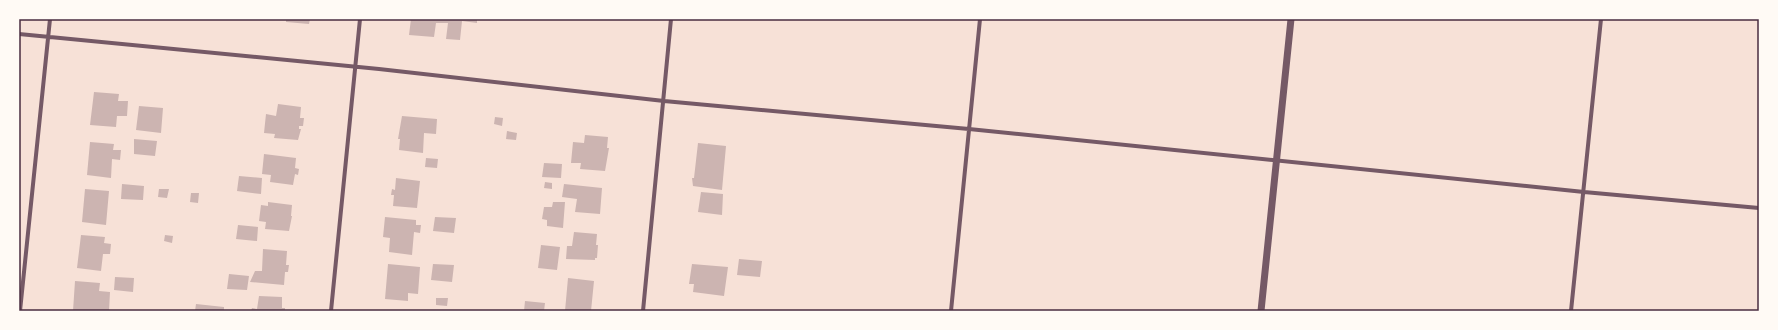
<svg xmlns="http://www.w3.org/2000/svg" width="1778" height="330" font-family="'Space Grotesk',sans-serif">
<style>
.building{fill:#ccb4b1}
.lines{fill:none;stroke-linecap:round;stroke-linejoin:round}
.minor{stroke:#755966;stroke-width:4}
.tertiary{stroke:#755966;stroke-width:7}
.neatline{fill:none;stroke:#4a2c40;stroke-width:1.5}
</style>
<rect width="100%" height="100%" fill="#f7e1d7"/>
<path class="building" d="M 286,19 L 310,19 L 309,24 L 286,22 Z
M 411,19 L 477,19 L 477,23 L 462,21 L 460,40 L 446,39 L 448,23 L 436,23 L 434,37 L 409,35 Z
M 94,92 L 119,94 L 118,101 L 128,101 L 127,116 L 117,116 L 116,127 L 90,125 Z
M 278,104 L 301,107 L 300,118 L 304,118 L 303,126 L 299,126 L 299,129 L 301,129 L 298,140 L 274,138 L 275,134 L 264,133 L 266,114 L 276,116 Z
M 139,106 L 163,108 L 161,133 L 136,130 Z
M 402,116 L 437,119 L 436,134 L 424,133 L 423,153 L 399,150 L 400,139 L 398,139 Z
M 495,117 L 503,118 L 502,126 L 494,124 Z
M 507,131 L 517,133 L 516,140 L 506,139 Z
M 585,135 L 608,137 L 607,148 L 609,148 L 605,171 L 580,169 L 581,163 L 571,163 L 573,142 L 584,143 Z
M 134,139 L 157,141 L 155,156 L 134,154 Z
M 90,142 L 114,144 L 113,150 L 121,150 L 120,160 L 112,159 L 111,178 L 87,175 Z
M 698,143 L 726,146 L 722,190 L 693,186 L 692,178 L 694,178 Z
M 264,154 L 296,158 L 295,168 L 299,169 L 298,175 L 295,174 L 293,185 L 270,182 L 271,175 L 262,174 Z
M 426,158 L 438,159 L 437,168 L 425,167 Z
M 544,163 L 562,164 L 561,178 L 542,177 Z
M 239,176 L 262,178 L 261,194 L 237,191 Z
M 396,178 L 420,181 L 417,208 L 393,206 L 394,195 L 391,195 L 392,189 L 395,190 Z
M 545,182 L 552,183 L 552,189 L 544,188 Z
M 122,184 L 144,186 L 143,200 L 121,199 Z
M 564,184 L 602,188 L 600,214 L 575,212 L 577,199 L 562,197 Z
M 85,189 L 109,191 L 106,225 L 82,222 Z
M 159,189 L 169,189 L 167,198 L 158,197 Z
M 701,192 L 723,194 L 722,215 L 698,212 Z
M 191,193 L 199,193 L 198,203 L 190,202 Z
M 268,202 L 292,205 L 291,216 L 292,216 L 289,231 L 265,229 L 266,222 L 259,221 L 261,205 L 268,206 Z
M 553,202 L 565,202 L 563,228 L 547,226 L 547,220 L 542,219 L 544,207 L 552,207 Z
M 385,217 L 416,220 L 416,225 L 421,225 L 420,233 L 414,232 L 412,255 L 389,252 L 390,238 L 383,237 Z
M 435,217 L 456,218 L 454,233 L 433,231 Z
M 238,225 L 258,227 L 257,241 L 236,239 Z
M 574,232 L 597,234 L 596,245 L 598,245 L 597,258 L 595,258 L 595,260 L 566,259 L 567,246 L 572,246 Z
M 81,235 L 105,237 L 104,243 L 111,244 L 110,254 L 103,254 L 101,271 L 77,268 Z
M 165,235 L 173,236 L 172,243 L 164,241 Z
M 541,245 L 560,247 L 557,270 L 538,268 Z
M 263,249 L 287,251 L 286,265 L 289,265 L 288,272 L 285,272 L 284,285 L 250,282 L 255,271 L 262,271 Z
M 739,259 L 762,261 L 760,277 L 737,275 Z
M 388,264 L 420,267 L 418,294 L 408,293 L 408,301 L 385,299 Z
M 433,264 L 454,265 L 452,282 L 431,280 Z
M 692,264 L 728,267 L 724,296 L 693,292 L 694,284 L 689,284 Z
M 229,274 L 249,276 L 247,290 L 227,289 Z
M 115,277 L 134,278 L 133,292 L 114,290 Z
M 568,278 L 594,281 L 591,311 L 565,311 Z
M 75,281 L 100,283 L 99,291 L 110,292 L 109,311 L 73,311 Z
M 259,296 L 282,297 L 282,308 L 285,308 L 285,311 L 251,311 L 252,308 L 257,309 Z
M 436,298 L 448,298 L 447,306 L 436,305 Z
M 525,301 L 545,303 L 544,311 L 524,311 Z
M 196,304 L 224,307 L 224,311 L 195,311 Z"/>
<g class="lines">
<path class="minor" d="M 19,34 L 379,69 L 664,101 L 969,129 L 1584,192 L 1759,208
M 20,311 L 50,19
M 331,311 L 360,19
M 643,311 L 671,19
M 951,311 L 980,19
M 1571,311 L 1601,19"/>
<path class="tertiary" d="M 1261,311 L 1291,19"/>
</g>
<rect width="1778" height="330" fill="none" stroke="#fffaf5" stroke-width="40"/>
<rect x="20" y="20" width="1738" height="290" class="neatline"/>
</svg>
